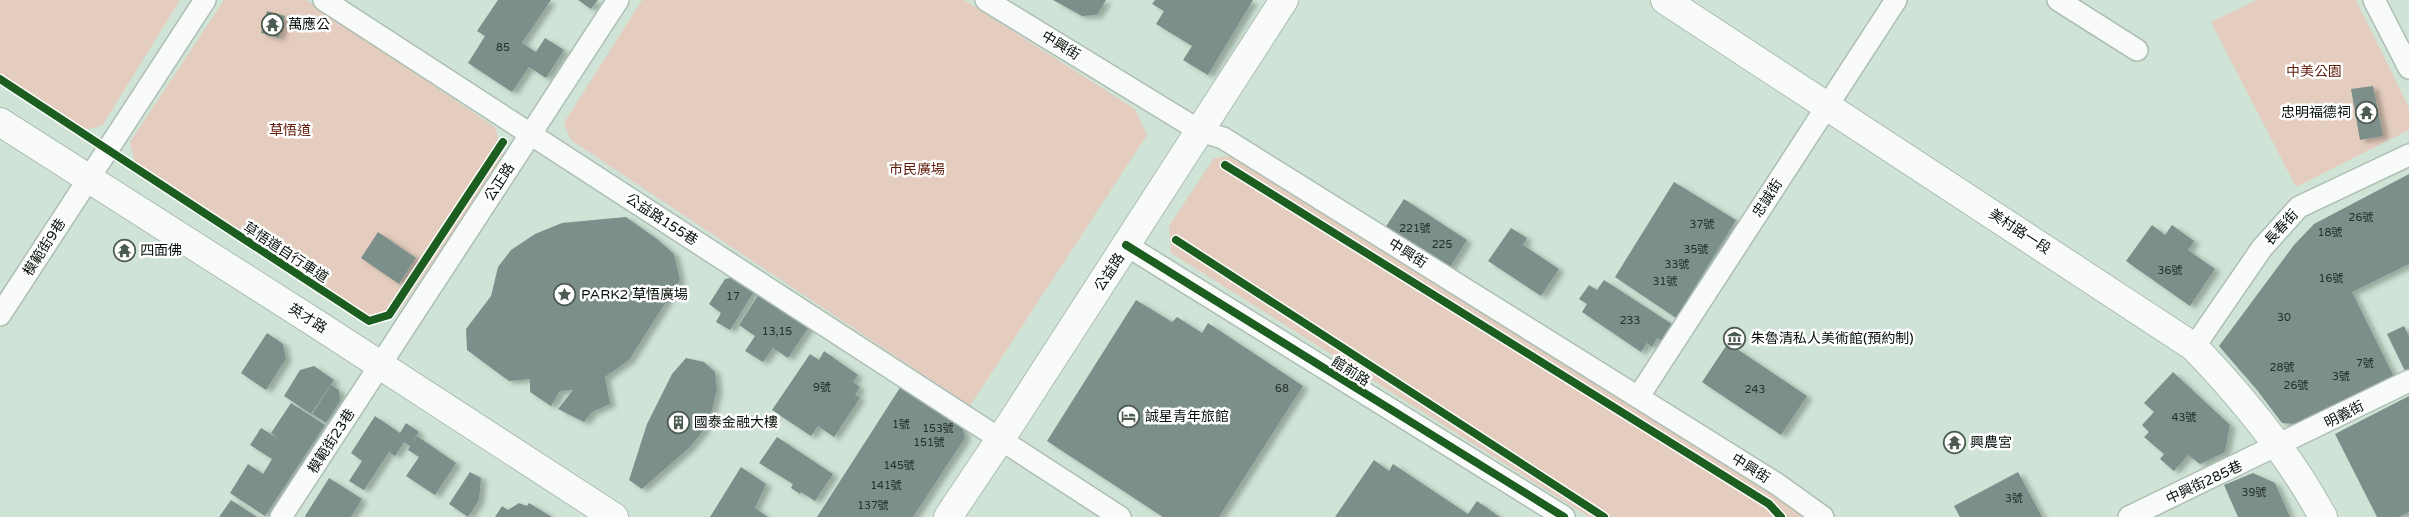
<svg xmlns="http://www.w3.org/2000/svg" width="2409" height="517" font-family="'Varela Round','Noto Sans TC',sans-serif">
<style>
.green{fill:#e4cdbe}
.building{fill:#7c8f8a;filter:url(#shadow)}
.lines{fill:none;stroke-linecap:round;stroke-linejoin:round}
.street-casing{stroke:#adbeb3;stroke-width:24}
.secondary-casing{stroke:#adbeb3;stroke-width:30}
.street{stroke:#f8fbf9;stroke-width:21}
.secondary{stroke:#f8fbf9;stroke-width:28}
.cycleway-casing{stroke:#fff;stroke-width:11}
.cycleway{stroke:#1b5e20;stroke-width:8}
.labels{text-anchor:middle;stroke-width:5;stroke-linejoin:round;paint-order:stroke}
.number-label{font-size:11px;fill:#243129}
.poi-label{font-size:14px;fill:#061209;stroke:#fff;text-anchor:start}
.street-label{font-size:14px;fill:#061209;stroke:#fff}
.park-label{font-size:14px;fill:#601c0b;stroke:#fff}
</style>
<defs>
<filter id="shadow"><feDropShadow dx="5.5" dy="3" stdDeviation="2.5" flood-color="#0004"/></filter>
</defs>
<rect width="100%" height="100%" fill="#cfe4d6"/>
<path class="green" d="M 0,0 L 180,0 L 102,126 L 78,131 L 0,80 Z
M 224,0 L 306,0 L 495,127 L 504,158 L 398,313 L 369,321 L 137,171 L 130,142 Z
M 642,0 L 964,0 L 1135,109 L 1147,135 L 970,406 L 571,140 L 564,123 Z
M 2257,0 L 2356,0 L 2409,108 L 2409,130 L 2296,187 L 2211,22 Z
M 1239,155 L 1793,506 L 1805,517 L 1589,517 L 1171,253 L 1169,226 L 1214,158 Z"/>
<path class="building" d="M 498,0 L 551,0 L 522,43 L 536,52 L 545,38 L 564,50 L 546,78 L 529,67 L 512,92 L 468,63 L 485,36 L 477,31 Z
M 578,0 L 598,0 L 591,9 Z
M 1053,0 L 1106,0 L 1097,15 L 1082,16 Z
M 1155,0 L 1253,0 L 1208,75 L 1183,60 L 1192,46 L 1156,24 L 1164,11 L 1152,4 Z
M 267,11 L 285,16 L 279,38 L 261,33 Z
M 2373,86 L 2383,136 L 2360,140 L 2351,89 Z
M 2409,174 L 2409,264 L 2352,292 L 2394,377 L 2309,425 L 2282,423 L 2257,390 L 2219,346 L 2294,245 L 2314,224 Z
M 1674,182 L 1736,220 L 1676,318 L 1615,277 Z
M 1404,199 L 1467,240 L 1449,269 L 1385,228 Z
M 626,217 L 657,239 L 674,254 L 680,280 L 629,360 L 605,377 L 610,404 L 592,412 L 584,422 L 558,409 L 573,390 L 560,391 L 551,406 L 530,392 L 530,379 L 509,381 L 467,350 L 466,329 L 491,296 L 498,267 L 511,250 L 535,234 L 562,223 Z
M 2152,225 L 2165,235 L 2172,225 L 2194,241 L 2188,250 L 2215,269 L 2190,306 L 2126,261 Z
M 1511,228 L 1527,238 L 1523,245 L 1559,269 L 1541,296 L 1488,261 Z
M 378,232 L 416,258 L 399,284 L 361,258 Z
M 740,276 L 757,287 L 730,330 L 716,322 L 721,313 L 709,304 L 725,279 Z
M 1604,280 L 1678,328 L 1667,344 L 1657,338 L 1652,347 L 1647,343 L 1641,352 L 1582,312 L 1587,304 L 1579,299 L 1589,285 L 1597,290 Z
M 761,291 L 811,324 L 788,358 L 773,348 L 763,362 L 745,351 L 755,336 L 739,325 Z
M 1136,300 L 1172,322 L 1177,317 L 1202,333 L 1208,323 L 1303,386 L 1219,517 L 1163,517 L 1047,441 Z
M 2404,326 L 2409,336 L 2409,369 L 2405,371 L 2387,334 Z
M 267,333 L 283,344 L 286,359 L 266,390 L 241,373 Z
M 1728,343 L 1807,396 L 1781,435 L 1702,382 Z
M 824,351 L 858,375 L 853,382 L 860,387 L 855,395 L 860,398 L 834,437 L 818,426 L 811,436 L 772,410 L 810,354 L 819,360 Z
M 686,358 L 704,362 L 715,372 L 717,390 L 712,410 L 703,431 L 690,447 L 642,489 L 629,480 L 647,424 L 672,374 Z
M 314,366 L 334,380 L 311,414 L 284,396 L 300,370 Z
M 2173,372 L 2230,425 L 2225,452 L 2200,464 L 2188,455 L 2174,471 L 2160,459 L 2164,454 L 2144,437 L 2149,432 L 2142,425 L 2154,412 L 2144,403 Z
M 903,383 L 961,421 L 965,438 L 913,517 L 817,517 Z
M 331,385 L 339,390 L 340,401 L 326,423 L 312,414 Z
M 2409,396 L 2409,512 L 2399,517 L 2377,517 L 2335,434 Z
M 291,403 L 325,425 L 265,516 L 230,493 L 248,464 L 263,474 L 272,459 L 250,445 L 261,428 L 279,439 L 271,433 Z
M 375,416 L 400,433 L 406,423 L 419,432 L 412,442 L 417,436 L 456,463 L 435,495 L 406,476 L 419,457 L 408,450 L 410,446 L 404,442 L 395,456 L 389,452 L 364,490 L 349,481 L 362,461 L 351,453 Z
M 777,437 L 833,474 L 815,501 L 801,492 L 800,494 L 791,488 L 793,484 L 759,463 Z
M 1374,460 L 1389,471 L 1393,464 L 1468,514 L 1477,501 L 1500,517 L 1335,517 Z
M 741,467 L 766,484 L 755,508 L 768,517 L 710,517 Z
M 470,472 L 481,478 L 479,500 L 468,517 L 449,504 Z
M 2018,472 L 2042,517 L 1960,517 L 1954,506 Z
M 2253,473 L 2275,483 L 2290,517 L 2238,517 L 2224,485 Z
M 329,478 L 362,499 L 351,517 L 306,517 L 305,516 Z
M 231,500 L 257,517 L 219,517 Z
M 519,503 L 527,506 L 529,503 L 552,517 L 495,517 L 502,506 L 508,510 Z"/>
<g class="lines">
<defs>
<path id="street" d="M 324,0 L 1120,517
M 986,0 L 1200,131 L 1223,138 L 1777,484 L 1823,517
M 2058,0 L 2137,50
M 2374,0 L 2409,68
M 1126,245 L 1564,517
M 0,315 L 205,0
M 2194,347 L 2262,248 L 2299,207 L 2409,155
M 1639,396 L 1896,0
M 281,517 L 618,0
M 2129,517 L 2409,381"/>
<path id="secondary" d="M 1665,0 L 2194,347 C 2244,399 2289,454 2323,517
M 0,122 L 320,326 L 614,517
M 948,517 L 1013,420 L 1284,0"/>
</defs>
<use href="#street" class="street-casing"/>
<use href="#secondary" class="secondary-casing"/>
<use href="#street" class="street"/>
<use href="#secondary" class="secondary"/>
<defs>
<path id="cycleway" d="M 0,79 L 369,321 L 389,315 L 503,142
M 1225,165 L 1769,504 L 1781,517
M 1176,240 L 1604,517
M 1126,245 L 1564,517"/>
</defs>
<use href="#cycleway" class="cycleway-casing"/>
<use href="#cycleway" class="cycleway"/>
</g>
<defs>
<symbol id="temple-ring" viewBox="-11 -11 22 22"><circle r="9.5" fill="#fff" stroke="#4c5c51" stroke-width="1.5"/><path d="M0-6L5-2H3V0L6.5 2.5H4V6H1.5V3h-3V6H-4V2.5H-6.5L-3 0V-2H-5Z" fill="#4c5c51"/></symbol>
<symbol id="sight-ring" viewBox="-11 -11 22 22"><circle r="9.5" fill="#fff" stroke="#4c5c51" stroke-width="1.5"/><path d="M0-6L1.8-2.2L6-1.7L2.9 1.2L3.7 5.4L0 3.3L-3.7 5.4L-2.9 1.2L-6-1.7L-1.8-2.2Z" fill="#4c5c51"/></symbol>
<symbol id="museum-ring" viewBox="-11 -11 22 22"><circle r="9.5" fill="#fff" stroke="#4c5c51" stroke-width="1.5"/><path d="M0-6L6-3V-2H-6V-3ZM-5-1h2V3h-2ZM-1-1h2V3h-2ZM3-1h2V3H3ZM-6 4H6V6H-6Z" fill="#4c5c51"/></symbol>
<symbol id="hotel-ring" viewBox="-11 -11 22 22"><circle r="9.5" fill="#fff" stroke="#4c5c51" stroke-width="1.5"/><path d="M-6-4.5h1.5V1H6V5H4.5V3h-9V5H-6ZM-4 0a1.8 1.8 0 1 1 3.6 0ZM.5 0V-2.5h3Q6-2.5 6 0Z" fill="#4c5c51"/></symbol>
<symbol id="building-ring" viewBox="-11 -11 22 22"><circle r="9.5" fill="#fff" stroke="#4c5c51" stroke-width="1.5"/><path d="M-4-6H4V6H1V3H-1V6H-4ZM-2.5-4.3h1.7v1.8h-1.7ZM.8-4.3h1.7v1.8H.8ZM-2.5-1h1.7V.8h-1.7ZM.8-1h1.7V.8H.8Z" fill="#4c5c51"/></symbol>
</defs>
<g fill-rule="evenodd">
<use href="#temple-ring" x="260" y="12" width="25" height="25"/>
<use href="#temple-ring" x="2354" y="100" width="25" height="25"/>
<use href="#temple-ring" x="112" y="238" width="25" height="25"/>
<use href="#sight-ring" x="552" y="282" width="25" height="25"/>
<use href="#museum-ring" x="1722" y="326" width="25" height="25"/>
<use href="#hotel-ring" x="1116" y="404" width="25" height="25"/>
<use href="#building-ring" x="666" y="410" width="25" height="25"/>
<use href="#temple-ring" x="1942" y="430" width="25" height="25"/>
</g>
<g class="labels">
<g class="number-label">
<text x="503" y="51">85</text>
<text x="2361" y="221">26號</text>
<text x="1702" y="228">37號</text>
<text x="1415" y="232">221號</text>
<text x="2330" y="236">18號</text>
<text x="1442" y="248">225</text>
<text x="1696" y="253">35號</text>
<text x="1677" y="268">33號</text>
<text x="2170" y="274">36號</text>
<text x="2331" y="282">16號</text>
<text x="1665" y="285">31號</text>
<text x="733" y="300">17</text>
<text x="2284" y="321">30</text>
<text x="1630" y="324">233</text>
<text x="777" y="335">13,15</text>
<text x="2365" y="367">7號</text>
<text x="2282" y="371">28號</text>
<text x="2341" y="380">3號</text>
<text x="2296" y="389">26號</text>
<text x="822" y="391">9號</text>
<text x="1282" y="392">68</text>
<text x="1755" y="393">243</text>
<text x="2184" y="421">43號</text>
<text x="901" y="428">1號</text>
<text x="938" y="432">153號</text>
<text x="929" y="446">151號</text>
<text x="899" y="469">145號</text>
<text x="886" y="489">141號</text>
<text x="2254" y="496">39號</text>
<text x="2014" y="502">3號</text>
<text x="873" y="509">137號</text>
</g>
<g class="poi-label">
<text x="288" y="29">萬應公</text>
<text x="2351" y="117" text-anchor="end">忠明福德祠</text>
<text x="140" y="255">四面佛</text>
<text x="581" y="299">PARK2 草悟廣場</text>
<text x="1751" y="343">朱魯清私人美術館(預約制)</text>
<text x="1145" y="421">誠星青年旅館</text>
<text x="694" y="427">國泰金融大樓</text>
<text x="1970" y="447">興農宮</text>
</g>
<g class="street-label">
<text transform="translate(1061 45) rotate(31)" y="5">中興街</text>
<text transform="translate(499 182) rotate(-57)" y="5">公正路</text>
<text transform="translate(1767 198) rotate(-57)" y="5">忠誠街</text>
<text transform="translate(662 219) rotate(33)" y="5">公益路155巷</text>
<text transform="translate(2281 227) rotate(-48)" y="5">長春街</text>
<text transform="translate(2020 231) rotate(33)" y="5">美村路一段</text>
<text transform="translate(44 247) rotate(-57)" y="5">模範街9巷</text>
<text transform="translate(286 252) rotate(33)" y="5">草悟道自行車道</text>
<text transform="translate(1408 253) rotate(32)" y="5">中興街</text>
<text transform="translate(1109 272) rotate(-57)" y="5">公益路</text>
<text transform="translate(308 318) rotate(32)" y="5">英才路</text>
<text transform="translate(1351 371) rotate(32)" y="5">館前路</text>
<text transform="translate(2344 414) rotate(-27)" y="5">明義街</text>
<text transform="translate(331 441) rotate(-57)" y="5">模範街23巷</text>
<text transform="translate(1751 468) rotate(32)" y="5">中興街</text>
<text transform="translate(2204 482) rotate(-25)" y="5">中興街285巷</text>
</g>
<g class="park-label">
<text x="2314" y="76">中美公園</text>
<text x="290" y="135">草悟道</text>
<text x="917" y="174">市民廣場</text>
</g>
</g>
</svg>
